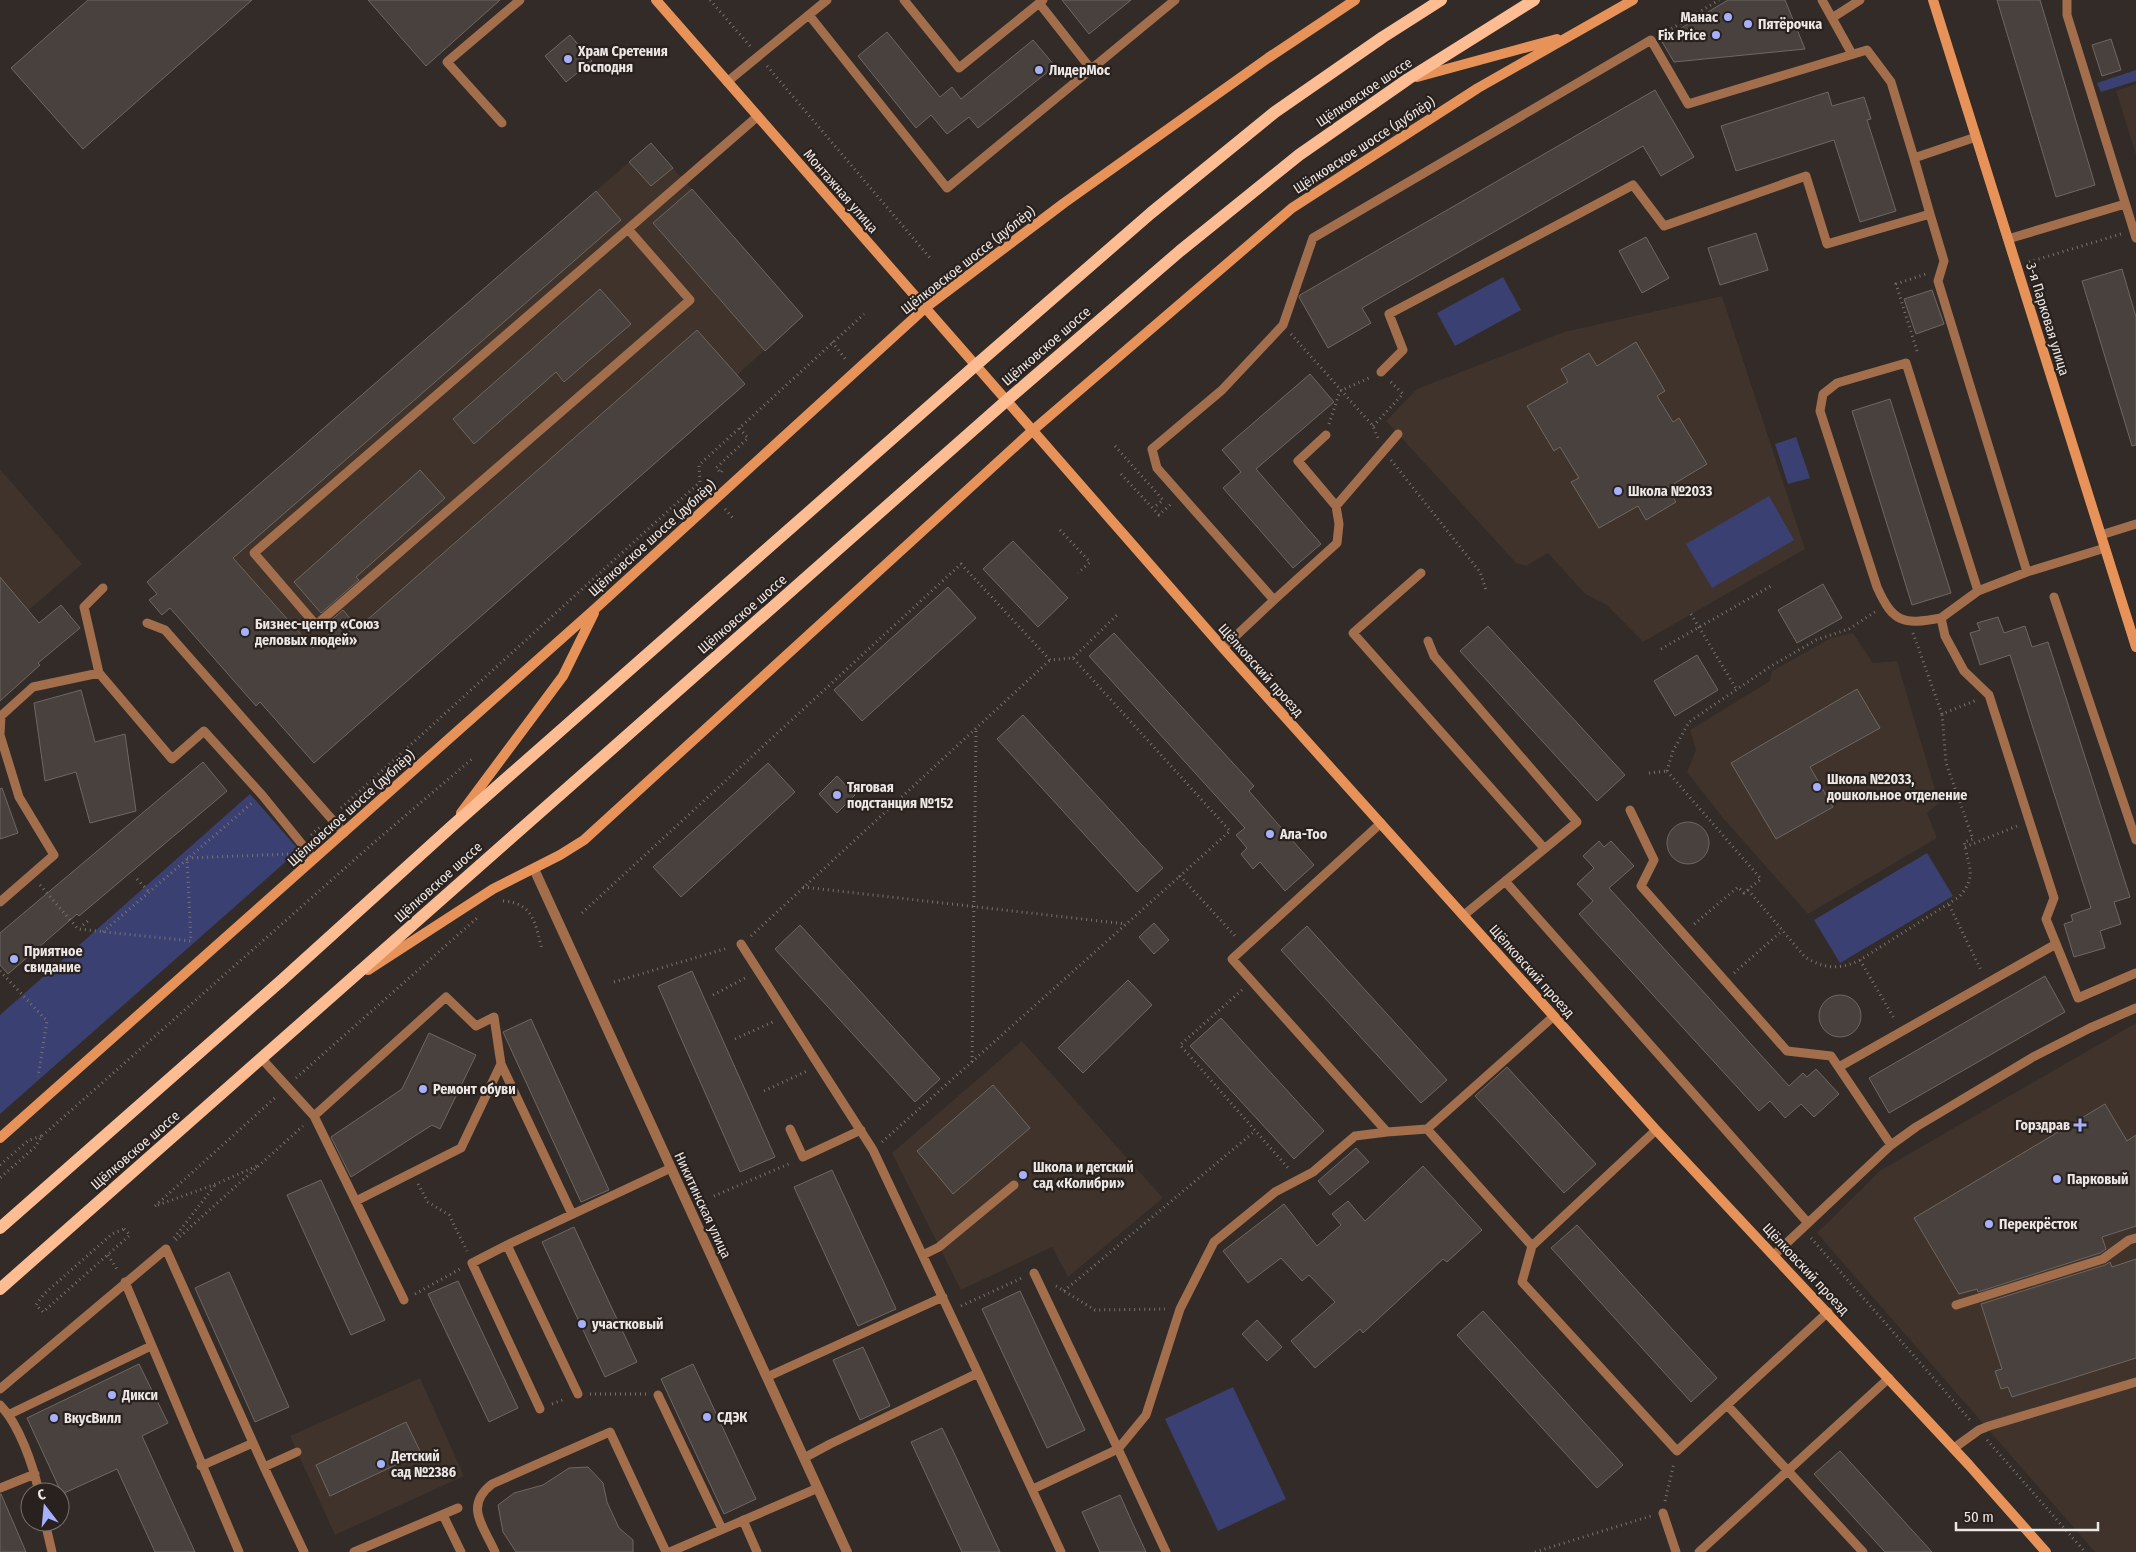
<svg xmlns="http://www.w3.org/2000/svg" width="2136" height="1552" font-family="'Fira Sans Condensed',sans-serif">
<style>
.built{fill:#3f332b}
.green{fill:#3b4072}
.building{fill:#49413d;stroke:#6f6762}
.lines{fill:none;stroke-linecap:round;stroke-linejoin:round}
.path{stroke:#78726f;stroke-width:3;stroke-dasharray:1 4;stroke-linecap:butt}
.lane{stroke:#a36e4c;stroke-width:9}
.street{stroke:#a36e4c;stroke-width:10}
.secondary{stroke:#e69259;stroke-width:10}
.primary{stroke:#fdbc92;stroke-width:12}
.poi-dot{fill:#a6b1fc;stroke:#28211d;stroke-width:2}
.labels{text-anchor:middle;stroke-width:4.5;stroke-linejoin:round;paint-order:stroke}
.poi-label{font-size:14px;font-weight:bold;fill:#ece7e5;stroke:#28211d;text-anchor:start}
.street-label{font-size:14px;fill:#ece7e5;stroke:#28211d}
</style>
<rect width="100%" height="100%" fill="#322b27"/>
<path class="built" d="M 2136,84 L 2136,155 L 2116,91 Z
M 651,143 L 803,316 L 737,375 L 745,385 L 314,763 L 264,707 L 321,657 L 248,575 L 213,575 L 172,611 L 170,608 L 162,615 L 149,600 L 157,594 L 147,582 Z
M 1722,296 L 1805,549 L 1643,642 L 1607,605 L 1585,594 L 1548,553 L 1526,566 L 1516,563 L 1386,421 L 1417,389 L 1564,332 Z
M 0,469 L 82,564 L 0,635 Z
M 1853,633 L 1873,663 L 1897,661 L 1939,803 L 1927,813 L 1937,838 L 1808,914 L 1723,818 L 1687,772 L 1696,750 L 1690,730 L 1770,681 L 1772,671 L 1831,638 Z
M 2136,1023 L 2136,1552 L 2095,1552 L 1817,1233 L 1881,1170 Z
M 1022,1041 L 1163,1198 L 1068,1277 L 1052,1247 L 961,1290 L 892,1153 Z
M 420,1378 L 464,1476 L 335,1535 L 290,1436 Z"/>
<path class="green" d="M 2136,70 L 2136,81 L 2101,92 L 2097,83 Z
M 1503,277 L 1521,310 L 1455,346 L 1437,313 Z
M 1796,437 L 1810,478 L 1788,484 L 1775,444 Z
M 1769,496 L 1794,540 L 1712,588 L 1686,544 Z
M 250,794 L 299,850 L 0,1114 L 0,1015 Z
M 1927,853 L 1953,896 L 1840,963 L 1814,920 Z
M 1233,1387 L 1286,1499 L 1218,1531 L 1165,1419 Z"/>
<path class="building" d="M 88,0 L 252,0 L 83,149 L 11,68 Z
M 368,0 L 500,0 L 426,66 Z
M 1062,0 L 1131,0 L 1089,34 Z
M 1728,0 L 1785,0 L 1805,49 L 1674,62 L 1661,40 Z
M 1997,0 L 2040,0 L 2095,185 L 2056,197 Z
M 887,32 L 940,97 L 952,87 L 961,99 L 1033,40 L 1055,66 L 978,128 L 969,117 L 947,134 L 931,115 L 916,128 L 858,56 Z
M 570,35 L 592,61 L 566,82 L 545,56 Z
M 2111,39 L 2121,70 L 2102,76 L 2092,45 Z
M 1655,90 L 1694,157 L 1661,176 L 1643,146 L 1362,308 L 1371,323 L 1328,348 L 1299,297 L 1300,295 Z
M 1828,92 L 1832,106 L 1864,97 L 1871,119 L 1867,120 L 1896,211 L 1860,222 L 1834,140 L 1736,171 L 1721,126 Z
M 651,143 L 673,168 L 651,186 L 629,162 Z
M 692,189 L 803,316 L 765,351 L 653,223 Z
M 596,191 L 621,220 L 233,558 L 313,648 L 335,629 L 329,622 L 343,610 L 358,628 L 697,330 L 745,384 L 314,763 L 260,702 L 256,706 L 170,608 L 162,615 L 149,600 L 157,594 L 147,582 Z
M 1756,233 L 1768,270 L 1720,285 L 1708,248 Z
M 1646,237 L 1669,278 L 1642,293 L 1619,251 Z
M 2122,269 L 2136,317 L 2136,445 L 2132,446 L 2082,281 Z
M 600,289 L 631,324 L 564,382 L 556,372 L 474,444 L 453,419 Z
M 1932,290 L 1944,324 L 1916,334 L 1904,299 Z
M 1636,342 L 1665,391 L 1657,396 L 1673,422 L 1679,418 L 1707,464 L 1667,488 L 1676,502 L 1646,520 L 1638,506 L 1599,528 L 1571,482 L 1579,478 L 1560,447 L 1554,451 L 1527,406 L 1568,382 L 1561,369 L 1589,353 L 1597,366 Z
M 1310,374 L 1334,402 L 1256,469 L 1321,544 L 1293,568 L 1223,488 L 1241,472 L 1222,450 Z
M 1890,399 L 1951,593 L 1912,605 L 1852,411 Z
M 420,470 L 445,498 L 356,577 L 359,580 L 321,613 L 294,582 Z
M 1013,541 L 1068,598 L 1038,627 L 983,569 Z
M 0,577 L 39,623 L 61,605 L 80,628 L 38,663 L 40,665 L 0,701 Z
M 1823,584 L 1842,618 L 1797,643 L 1778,610 Z
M 948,587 L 976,618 L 862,721 L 834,690 Z
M 1998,617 L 2004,633 L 2025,626 L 2032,647 L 2048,642 L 2130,897 L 2114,902 L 2121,924 L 2100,931 L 2105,948 L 2074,957 L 2064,924 L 2073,921 L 2071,915 L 2091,908 L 2034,731 L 2010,655 L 1980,665 L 1970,633 L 1980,630 L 1977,623 Z
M 1488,626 L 1625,775 L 1597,801 L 1460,651 Z
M 1114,633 L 1254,786 L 1249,791 L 1314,865 L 1285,891 L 1260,862 L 1253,869 L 1241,854 L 1247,848 L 1236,835 L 1245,828 L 1089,656 Z
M 1697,655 L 1718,690 L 1675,716 L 1654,681 Z
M 1857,689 L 1880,728 L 1810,767 L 1833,807 L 1776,839 L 1731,763 Z
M 81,690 L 95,742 L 125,734 L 136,811 L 90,823 L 76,772 L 45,781 L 34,703 Z
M 1023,715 L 1163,868 L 1137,892 L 997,739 Z
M 203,762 L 227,791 L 79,916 L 77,914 L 8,974 L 0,965 L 0,933 Z
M 768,763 L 795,792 L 681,897 L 653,867 Z
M 837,776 L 855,795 L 837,813 L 819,794 Z
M 2,788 L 18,833 L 0,839 L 0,789 Z
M1667 843a21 21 0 1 1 42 0a21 21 0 1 1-42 0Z
M 1599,841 L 1604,847 L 1611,841 L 1634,866 L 1609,888 L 1789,1086 L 1803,1073 L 1807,1077 L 1816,1069 L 1839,1094 L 1814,1117 L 1801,1104 L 1785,1118 L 1770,1101 L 1759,1111 L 1579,914 L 1593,901 L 1577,884 L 1594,868 L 1583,856 Z
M 1154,923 L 1169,940 L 1154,954 L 1139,937 Z
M 800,925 L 940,1079 L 915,1102 L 775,949 Z
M 1307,926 L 1447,1080 L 1421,1103 L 1281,950 Z
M 692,971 L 775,1157 L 740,1172 L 658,986 Z
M 2045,976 L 2065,1012 L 1889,1113 L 1869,1078 Z
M 1128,980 L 1152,1005 L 1083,1073 L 1058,1048 Z
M1819 1016a21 21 0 1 1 42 0a21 21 0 1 1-42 0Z
M 1221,1018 L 1324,1131 L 1294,1159 L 1190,1046 Z
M 531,1019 L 609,1190 L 581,1202 L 503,1032 Z
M 429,1033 L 476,1055 L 440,1129 L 432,1125 L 351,1177 L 331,1137 L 402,1089 Z
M 1507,1067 L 1596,1164 L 1564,1193 L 1475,1096 Z
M 993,1085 L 1030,1128 L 953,1194 L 917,1151 Z
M 2105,1104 L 2127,1141 L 2136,1135 L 2136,1226 L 2102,1237 L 2106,1249 L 2100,1253 L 1978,1292 L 1977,1289 L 1959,1294 L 1914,1218 Z
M 1356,1148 L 1369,1162 L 1330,1195 L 1318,1181 Z
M 1423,1166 L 1482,1230 L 1447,1262 L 1443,1259 L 1363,1333 L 1360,1329 L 1315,1368 L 1291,1341 L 1335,1302 L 1309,1275 L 1302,1281 L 1281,1258 L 1248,1283 L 1223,1251 L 1284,1204 L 1317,1246 L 1341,1225 L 1332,1214 L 1348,1201 L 1365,1221 Z
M 832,1170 L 896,1309 L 858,1326 L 794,1187 Z
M 321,1180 L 385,1320 L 351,1335 L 287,1195 Z
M 1577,1225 L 1717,1378 L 1691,1402 L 1551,1248 Z
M 574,1227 L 637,1362 L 605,1377 L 542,1242 Z
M 2136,1259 L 2136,1358 L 2012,1397 L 2008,1387 L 2001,1389 L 1995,1371 L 2002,1369 L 1981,1304 L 2105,1265 L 2110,1262 L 2112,1267 Z
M 229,1272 L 289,1407 L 255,1422 L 195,1288 Z
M 458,1281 L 518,1408 L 489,1422 L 428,1294 Z
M 1020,1291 L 1085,1430 L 1047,1448 L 982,1309 Z
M 1483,1311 L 1623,1465 L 1597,1488 L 1457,1335 Z
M 1257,1320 L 1282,1347 L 1267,1361 L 1242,1334 Z
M 863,1347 L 890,1406 L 860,1420 L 833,1360 Z
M 139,1364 L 168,1423 L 142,1436 L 195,1552 L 155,1552 L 117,1469 L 62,1494 L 27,1418 Z
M 693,1364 L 756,1499 L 724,1514 L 661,1379 Z
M 406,1422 L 421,1453 L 330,1496 L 316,1465 Z
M 942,1428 L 957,1459 L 1000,1552 L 962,1552 L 911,1442 Z
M 1840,1451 L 1932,1552 L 1885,1552 L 1835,1497 L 1814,1474 Z
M 588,1467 L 603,1483 L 607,1502 L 619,1528 L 633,1540 L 633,1552 L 516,1552 L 503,1532 L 498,1505 L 514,1493 L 543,1485 L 569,1468 Z
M 0,1494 L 1,1494 L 26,1552 L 0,1552 Z
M 1120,1495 L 1132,1522 L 1146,1552 L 1100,1552 L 1082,1512 Z"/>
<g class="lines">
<path class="path" d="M 710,0 L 750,46
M 1663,34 L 1719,0
M 767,66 L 930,258
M 2029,262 L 2121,234
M 1291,334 L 1373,426 L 1378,438
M 832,342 L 847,361
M 1917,351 L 1896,284 L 1926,274
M 1329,424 L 1340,391 L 1369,378
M 1373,426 L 1403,394 L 1390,381
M 1115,446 L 1163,500 L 1153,508
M 1391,460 L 1480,572 L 1486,590
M 722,471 L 721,473 L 716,468 L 748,438 L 739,428
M 1121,474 L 1159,515 L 1172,503
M 725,509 L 733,518
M 1060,530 L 1090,562 L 1078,573
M 1691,614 L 1737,690
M 1913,633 L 1942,714 L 1977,700
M 1661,649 L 1771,586
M 1073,658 L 1118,614
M 1667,771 L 1673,751 L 1689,722 L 1768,668 L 1816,640 L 1849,629 L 1875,612
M 1667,771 L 1761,879 L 1744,893 L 1738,887 L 1692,926
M 1649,773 L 1667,771
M 341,808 L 700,482 L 699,465 L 864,314
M 311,835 L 321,826
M 1965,847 L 2017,826
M 137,879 L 149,892
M 40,885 L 78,929 L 191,941 L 187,858 L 290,854
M 803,887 L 1126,924
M 1748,890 L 1805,957 C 1824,969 1840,970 1860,960 L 1959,897 C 1978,876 1968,866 1964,842 L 1973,839 L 1946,763 L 1942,714
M 503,901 C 534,903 535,924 542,949
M 1949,905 L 1982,972
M 582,913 L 961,564 L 1050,660 L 1073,658 L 1230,831 L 1180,876 L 1237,938
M 83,925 L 90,919
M 103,932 L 252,803
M 751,936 L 1050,660
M 1860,960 L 1895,1020
M 0,971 L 47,1021 L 38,1077
M 1734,973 L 1783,930
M 614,982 L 728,948
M 1242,990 L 1180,1045 L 1289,1169
M 713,995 L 747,977
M 735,1039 L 775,1021
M 972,1062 L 976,729
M 296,1078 L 477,918
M 764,1091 L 807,1071
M 42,1136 L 378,839 L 472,759
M 882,1142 L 1180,876
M 0,1165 L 29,1140 L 42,1136 L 35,1147 L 0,1178
M 418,1184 L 428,1202 L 449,1215 L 467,1251
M 714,1196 L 791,1163
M 158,1205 L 216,1184 L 257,1166
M 155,1206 L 277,1096
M 124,1229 L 130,1235 L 43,1312 L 36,1305 L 44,1294 L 112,1234 Z
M 174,1238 L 216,1184
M 1811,1238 L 1970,1420
M 176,1240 L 303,1126
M 108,1255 L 118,1271
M 1056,1286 L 1095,1310 L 1165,1309
M 1064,1291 L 1255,1131
M 415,1294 L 460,1269
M 961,1306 L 1022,1278
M 590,1394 L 647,1394
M 552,1404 L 565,1399
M 1987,1440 L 2085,1552
M 1665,1501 L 1674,1463
M 1535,1552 L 1651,1516"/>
<path class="lane" d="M 904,0 L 959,68 L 1043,0
M 1822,0 L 1852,54
M 2067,0 L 2067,15 L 2136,238
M 1039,3 L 1091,69
M 809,15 L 947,188 L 1175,0
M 1832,18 L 1860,0
M 727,82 L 827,0
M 502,123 L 447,62 L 520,0
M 1930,214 L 1944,261 L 1938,281 L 2027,572
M 628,229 L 690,300 L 316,625 L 254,553 L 628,229 L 758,116
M 2008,239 L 2125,204
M 1381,372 L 1403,350 L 1389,314 L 1633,185 L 1664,226 L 1806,176 L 1827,244 L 1930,214 L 1914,158
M 1336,506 L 1398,434
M 2101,535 L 2136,524
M 1421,573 L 1353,633 L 1544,848
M 1978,591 L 1906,363 L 1837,383 L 1823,394 L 1820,411 L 1877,587 C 1893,623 1903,625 1941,618 L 1945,636 L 1964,671 L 1989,695 L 2054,898 L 2046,919 L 2078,998 L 2136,973
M 2054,597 L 2136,840
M 1274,600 L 1337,543 L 1339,524 L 1336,506 L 1298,461 L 1326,435
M 1941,618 L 1978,591 L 2027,572 L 2105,548
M 147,623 L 165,630 L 344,833
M 1428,641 L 1434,656 L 1577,822 L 1464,915
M 1223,648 L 1274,600 L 1157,468 L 1152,449 L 1222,390 L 1283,325 L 1313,238 L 1651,40 L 1688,104 L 1867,50 L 1891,82 L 1914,158 L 1976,137
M 99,673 L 84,607 L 103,588
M 0,734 L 1,716 L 33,687 L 99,673 L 172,759 L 204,731 L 262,795 L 314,859
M 0,735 L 19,797 L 54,855 L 0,902
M 1630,810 L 1654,860 L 1641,886 L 1787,1051 L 1831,1056 L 1891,1145
M 1381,823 L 1232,959 L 1387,1132 L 1427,1129 L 1532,1246 L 1522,1282 L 1677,1451 L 1828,1312
M 1505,881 L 1808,1223
M 741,944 L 873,1150 L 978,1373
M 262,1059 L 314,1116 L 404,1300
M 1839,1067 L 2056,944
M 314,1116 L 446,997 L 476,1026 L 494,1017 L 501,1064 L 572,1214
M 790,1129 L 803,1157 L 861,1130
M 1427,1129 L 1554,1016
M 356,1201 L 461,1148 L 501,1064
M 507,1245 L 472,1263 L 540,1409
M 1532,1246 L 1656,1130
M 923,1255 L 939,1247 L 1014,1185
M 1774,1255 L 1891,1145 L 1916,1127 L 2033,1057 L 2090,1028 L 2136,1008
M 125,1282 L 239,1552
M 1956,1305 L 2103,1259 L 2129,1240 L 2136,1238
M 767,1377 L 943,1297
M 0,1389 L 166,1249 L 264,1467
M 578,1394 L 507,1245 L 671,1168
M 658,1395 L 722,1529
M 0,1405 C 19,1424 33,1465 39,1492
M 1727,1405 L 1863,1552
M 10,1414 L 151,1346
M 1954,1448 L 1979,1430 L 1989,1426 L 2136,1382
M 297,1452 L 264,1467 L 304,1552
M 804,1458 L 830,1444 L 978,1373 L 1061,1552
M 201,1466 L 253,1443
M 0,1488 L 35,1474
M 1033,1489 L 1118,1449 L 1034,1273
M 1663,1513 L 1676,1552
M 443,1515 L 461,1552
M 743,1520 L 757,1552
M 45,1522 L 52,1552
M 354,1552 L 458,1508
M 495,1552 C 483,1525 464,1506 492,1484 L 610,1432 L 666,1552
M 670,1552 L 818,1488
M 1166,1552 L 1118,1449 L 1146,1415 L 1180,1309 L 1214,1242 L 1275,1192 L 1313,1172 L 1355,1136 L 1387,1132
M 1699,1552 L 1889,1378"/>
<path class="street" d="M 534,869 L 847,1552"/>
<path class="secondary" d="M 656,0 L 1223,648 L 1656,1130 L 1969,1465 L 2046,1552
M 1933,0 L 2136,647
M 1417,77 L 1557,39
M 461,813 L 563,676 L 594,613
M 368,970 L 493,889 L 560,855 L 584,840 L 1032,431 L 1292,208 L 1478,88 L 1633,0
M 0,1138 L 596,608 L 925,308 L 1064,203 L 1268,58 L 1355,0"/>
<path class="primary" d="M 0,1228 L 282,980 L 451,827 L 976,365 L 1151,213 L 1275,112 L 1383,37 L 1441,0
M 0,1289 L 1006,401 L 1180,251 L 1299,155 L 1408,79 L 1534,0"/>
</g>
<g class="poi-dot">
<circle cx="1728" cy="17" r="5"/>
<circle cx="1748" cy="24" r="5"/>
<circle cx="1716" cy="35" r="5"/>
<circle cx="568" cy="59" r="5"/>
<circle cx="1039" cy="70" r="5"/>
<circle cx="1618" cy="491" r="5"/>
<circle cx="245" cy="632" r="5"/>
<circle cx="1817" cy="787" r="5"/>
<circle cx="837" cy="795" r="5"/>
<circle cx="1270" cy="834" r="5"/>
<circle cx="14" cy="959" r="5"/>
<circle cx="423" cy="1089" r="5"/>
<path d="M2077.5 1117.5h5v5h5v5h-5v5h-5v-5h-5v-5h5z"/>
<circle cx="1023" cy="1175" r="5"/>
<circle cx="2057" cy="1179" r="5"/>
<circle cx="1989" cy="1224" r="5"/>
<circle cx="582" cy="1324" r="5"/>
<circle cx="112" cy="1395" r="5"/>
<circle cx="707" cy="1417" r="5"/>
<circle cx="54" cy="1418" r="5"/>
<circle cx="381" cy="1464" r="5"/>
</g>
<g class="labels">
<g class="poi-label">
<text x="1718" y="22" text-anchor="end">Манас</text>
<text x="1758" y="29">Пятёрочка</text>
<text x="1706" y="40" text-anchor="end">Fix Price</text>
<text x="578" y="56">Храм Сретения<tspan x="578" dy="16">Господня</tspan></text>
<text x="1049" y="75">ЛидерМос</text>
<text x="1628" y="496">Школа №2033</text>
<text x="255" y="629">Бизнес-центр «Союз<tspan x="255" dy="16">деловых людей»</tspan></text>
<text x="1827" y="784">Школа №2033,<tspan x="1827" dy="16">дошкольное отделение</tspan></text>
<text x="847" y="792">Тяговая<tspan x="847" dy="16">подстанция №152</tspan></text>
<text x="1280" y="839">Ала-Тоо</text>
<text x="24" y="956">Приятное<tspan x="24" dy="16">свидание</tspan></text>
<text x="433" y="1094">Ремонт обуви</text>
<text x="2070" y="1130" text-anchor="end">Горздрав</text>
<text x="1033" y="1172">Школа и детский<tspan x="1033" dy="16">сад «Колибри»</tspan></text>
<text x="2067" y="1184">Парковый</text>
<text x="1999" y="1229">Перекрёсток</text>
<text x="592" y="1329">участковый</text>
<text x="122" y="1400">Дикси</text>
<text x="717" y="1422">СДЭК</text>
<text x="64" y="1423">ВкусВилл</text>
<text x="391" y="1461">Детский<tspan x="391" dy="16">сад №2386</tspan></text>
</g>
<g class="street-label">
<text transform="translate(1364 92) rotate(-34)" y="5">Щёлковское шоссе</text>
<text transform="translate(1364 145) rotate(-33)" y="5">Щёлковское шоссе (дублёр)</text>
<text transform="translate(841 191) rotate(49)" y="5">Монтажная улица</text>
<text transform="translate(968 260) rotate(-38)" y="5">Щёлковское шоссе (дублёр)</text>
<text transform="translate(2048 319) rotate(73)" y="5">3-я Парковая улица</text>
<text transform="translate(1046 346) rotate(-41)" y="5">Щёлковское шоссе</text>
<text transform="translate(652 538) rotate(-42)" y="5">Щёлковское шоссе (дублёр)</text>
<text transform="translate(742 614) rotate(-41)" y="5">Щёлковское шоссе</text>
<text transform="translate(1261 670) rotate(48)" y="5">Щёлковский проезд</text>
<text transform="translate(351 808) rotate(-42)" y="5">Щёлковское шоссе (дублёр)</text>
<text transform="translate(438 882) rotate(-42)" y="5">Щёлковское шоссе</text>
<text transform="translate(1532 971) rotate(48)" y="5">Щёлковский проезд</text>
<text transform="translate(135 1150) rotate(-41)" y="5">Щёлковское шоссе</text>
<text transform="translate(703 1205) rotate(65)" y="5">Никитинская улица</text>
<text transform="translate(1806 1269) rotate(47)" y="5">Щёлковский проезд</text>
</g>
</g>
<g transform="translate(45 1507) rotate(344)"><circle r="24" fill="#28211d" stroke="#76706d"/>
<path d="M0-4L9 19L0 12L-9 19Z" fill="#a6b1fc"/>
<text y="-8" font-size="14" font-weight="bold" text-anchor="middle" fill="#ece7e5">С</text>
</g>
<path d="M1956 1522v8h142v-8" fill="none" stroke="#ece7e5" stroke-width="2.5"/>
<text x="1964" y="1522" font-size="15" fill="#ece7e5" stroke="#28211d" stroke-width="4" paint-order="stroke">50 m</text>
</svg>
